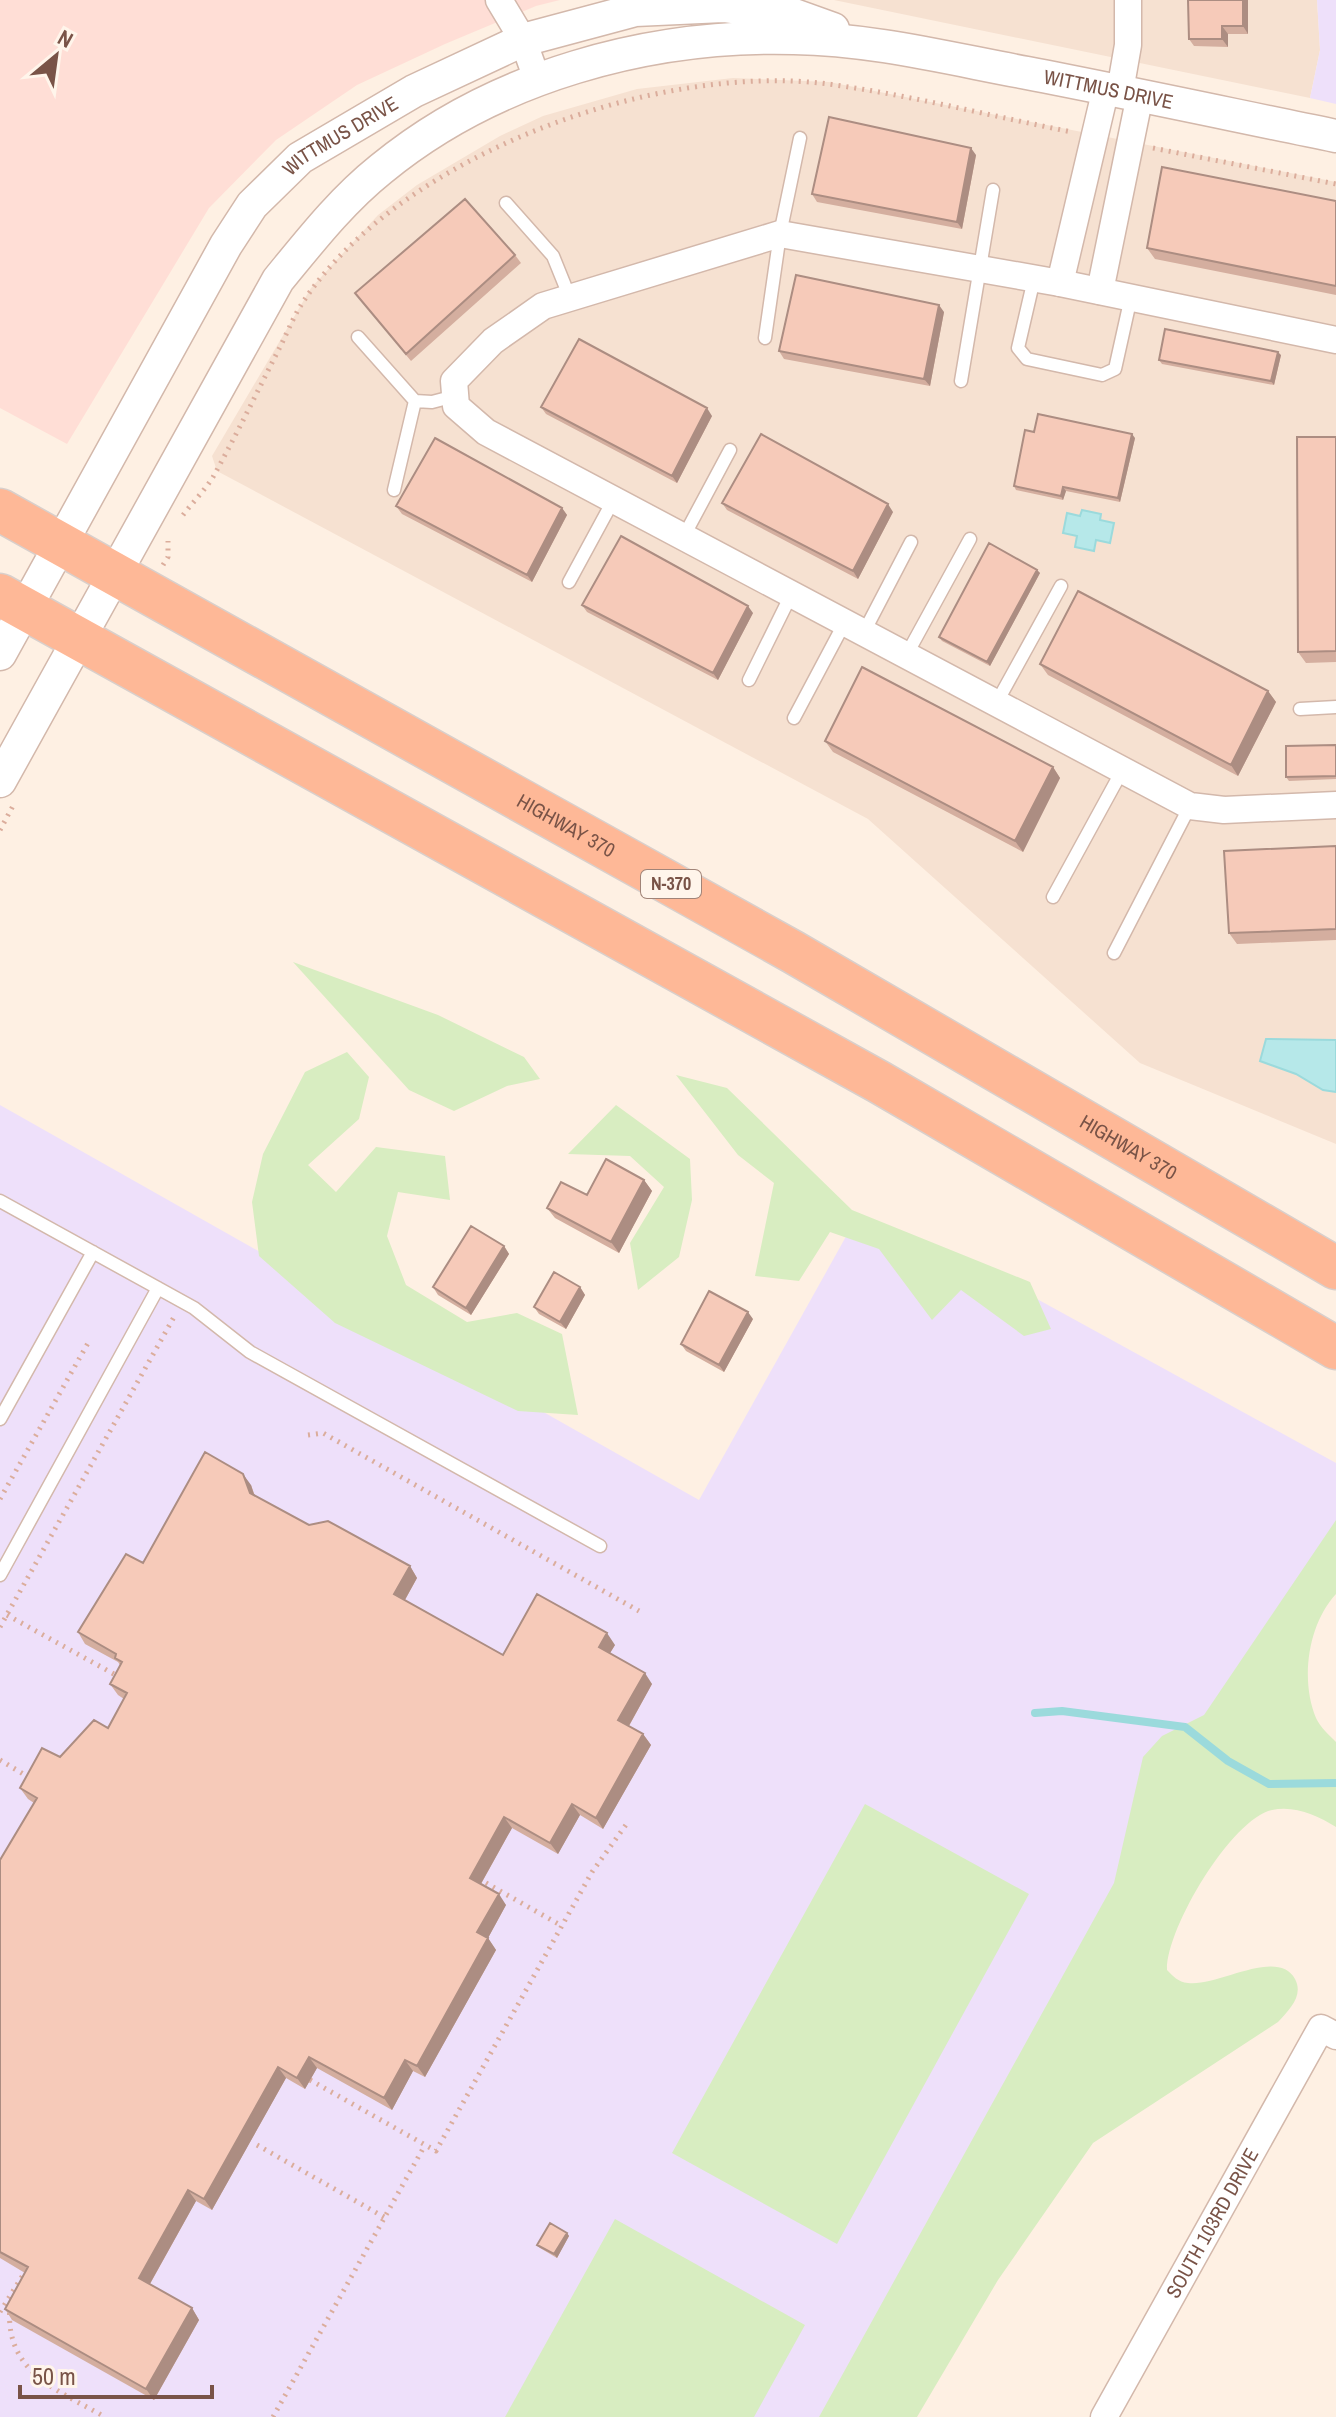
<svg xmlns="http://www.w3.org/2000/svg" width="1336" height="2417" font-family="'Archivo Narrow',sans-serif">
<style>
.residential{fill:#f6e1d1}
.commercial{fill:#ffded6}
.education{fill:#eee0fa}
.green{fill:#d8edc1}
.water{fill:#b6e8e9;stroke:#9bdadc;stroke-width:2}
.lines{fill:none;stroke-linecap:round;stroke-linejoin:round}
.stream{stroke:#9bdadc;stroke-width:8}
.service-casing{stroke:#d3b8ab;stroke-width:15}
.minor-casing{stroke:#d3b8ab;stroke-width:29}
.tertiary-casing{stroke:#d3b8ab;stroke-width:35}
.trunk-casing{stroke:#d9cfcb;stroke-width:45}
.path{stroke:#dbad9c;stroke-width:5;stroke-dasharray:2 6;stroke-linecap:butt}
.service{stroke:#fff;stroke-width:12}
.minor{stroke:#fff;stroke-width:26}
.tertiary{stroke:#fff;stroke-width:32}
.trunk{stroke:#feb897;stroke-width:42}
.wall{fill:#d4ae9f}
.shaded-wall{fill:#ac8d82}
.building{fill:#f6cab9;stroke:#ac8d82;stroke-width:2}
.labels{text-anchor:middle;stroke-width:7;stroke-linejoin:round;paint-order:stroke}
.shield{fill:#fff5eb;stroke:#a18478;stroke-width:2}
.shield-label{font-size:18px;font-weight:bold;fill:#795347}
.street-label{font-size:20px;fill:#795347;stroke:#fff5eb}
</style>
<rect width="100%" height="100%" fill="#fef0e3"/>
<path class="residential" d="M 834,0 L 1317,0 L 1320,50 L 1310,98 Z
M 733,78 L 829,82 L 1336,182 L 1336,1144 L 1140,1063 L 868,819 L 217,471 L 212,456 L 311,288 L 378,215 L 417,185 L 500,136 L 543,116 L 637,89 Z"/>
<path class="commercial" d="M 0,0 L 560,0 L 536,6 L 445,44 L 357,85 L 276,140 L 209,208 L 67,444 L 0,408 Z"/>
<path class="education" d="M 1317,0 L 1336,0 L 1336,104 L 1310,98 L 1320,50 Z
M 0,1105 L 699,1500 L 858,1215 L 1017,1288 L 1336,1463 L 1336,1529 L 844,2417 L 0,2417 Z"/>
<path class="green" d="M 293,962 L 438,1015 L 524,1057 L 540,1079 L 507,1086 L 454,1111 L 409,1090 Z
M 347,1052 L 369,1077 L 359,1119 L 308,1165 L 336,1192 L 376,1147 L 445,1156 L 450,1200 L 398,1192 L 387,1236 L 406,1285 L 467,1322 L 517,1313 L 562,1334 L 578,1415 L 518,1411 L 335,1323 L 259,1256 L 252,1202 L 263,1154 L 305,1072 Z
M 676,1075 L 727,1088 L 852,1210 L 1030,1282 L 1051,1329 L 1024,1336 L 961,1290 L 932,1320 L 879,1249 L 830,1232 L 799,1281 L 755,1276 L 774,1183 L 738,1155 Z
M 616,1105 L 690,1159 L 692,1200 L 679,1257 L 638,1290 L 630,1243 L 664,1187 L 630,1156 L 568,1154 Z
M 1336,1520 L 1336,1594 C 1308,1624 1300,1680 1316,1718 C 1320,1727 1329,1735 1336,1742 L 1336,1827 C 1317,1815 1294,1805 1272,1810 C 1231,1819 1166,1929 1167,1970 C 1173,1976 1178,1982 1188,1983 C 1217,1987 1278,1947 1295,1979 C 1304,1996 1289,2010 1278,2022 L 1093,2143 L 998,2280 L 917,2417 L 819,2417 L 1114,1883 L 1143,1757 L 1162,1736 L 1204,1715 Z
M 865,1804 L 1029,1894 L 837,2244 L 672,2153 Z
M 615,2219 L 805,2325 L 754,2417 L 505,2417 Z"/>
<path class="water" d="M 1082,510 L 1101,514 L 1100,520 L 1114,523 L 1110,543 L 1096,540 L 1094,551 L 1075,547 L 1077,536 L 1063,533 L 1067,513 L 1080,516 Z
M 1266,1039 L 1336,1040 L 1336,1092 L 1323,1090 L 1296,1074 L 1260,1061 Z"/>
<g class="lines">
<path class="stream" d="M 1035,1713 L 1062,1711 L 1185,1727 L 1228,1761 L 1269,1784 L 1336,1783"/>
<defs>
<path id="service" d="M 506,203 L 553,256 L 570,298
M 1034,279 L 1018,348 L 1027,359 L 1102,375 L 1115,369 L 1131,297
M 358,337 L 415,401 L 432,402 L 455,396
M 765,338 L 780,234 L 800,138
M 961,381 L 993,190
M 394,490 L 415,401
M 684,536 L 730,450
M 569,582 L 614,499
M 864,632 L 911,542
M 907,654 L 970,539
M 749,680 L 792,593
M 997,702 L 1061,586
M 1300,709 L 1336,707
M 794,718 L 845,622
M 1053,897 L 1123,769
M 1114,953 L 1190,806
M 0,1201 L 194,1308 L 250,1352 L 600,1546
M 0,1419 L 93,1252
M 0,1575 L 158,1288"/>
<g id="minor">
<path d="M 499,0 L 523,40 L 538,82"/>
<path d="M 1120,91 L 1128,45 L 1128,0"/>
<path d="M 1060,283 L 1106,88"/>
<path d="M 1100,291 L 1140,95"/>
<path d="M 1336,340 L 1060,283 L 780,234 L 543,306 L 493,341 L 454,381 L 456,406 L 486,432 L 1190,806 L 1224,810 L 1336,805"/>
<path id="s1" d="M 1104,2417 L 1321,2028 L 1336,2036"/>
</g>
<g id="tertiary">
<path id="s2" d="M 0,654 L 226,245 L 252,205 L 300,158 L 414,91 L 523,40 L 635,10 L 723,6 L 794,15 L 833,29"/>
<path id="s3" d="M 0,781 L 278,280 C 310,241 341,201 381,169 C 494,76 649,34 794,38 C 872,39 951,59 1027,73 C 1131,93 1233,115 1336,136"/>
</g>
<g id="trunk">
<path id="s4" d="M 0,510 L 793,952 L 1336,1268"/>
<path d="M 0,595 L 879,1082 L 1336,1348"/>
</g>
</defs>
<use href="#service" class="service-casing"/>
<use href="#minor" class="minor-casing"/>
<use href="#tertiary" class="tertiary-casing"/>
<use href="#trunk" class="trunk-casing"/>
<path class="path" d="M 1153,148 L 1336,184
M 183,515 C 193,502 205,490 213,477 C 237,434 258,390 280,347 C 288,331 295,313 305,299 C 403,154 658,62 828,84 C 910,95 991,116 1072,132
M 163,565 L 168,557 L 168,541
M 0,830 L 14,804
M 308,1435 L 323,1433 L 639,1611
M 0,1499 L 88,1343
M 7,1615 L 121,1678
M 0,1627 L 174,1317
M 0,1760 L 30,1778
M 479,1879 L 562,1926
M 310,2080 L 436,2151 L 592,1872 L 628,1822
M 257,2145 L 384,2217
M 11,2297 C 0,2370 52,2387 105,2417
M 0,2312 L 28,2267
M 273,2417 L 425,2145"/>
<use href="#service" class="service"/>
<use href="#minor" class="minor"/>
<use href="#tertiary" class="tertiary"/>
<use href="#trunk" class="trunk"/>
</g>
<path class="wall" d="M 1248,0 L 1248,34 L 1228,34 L 1228,47 L 1194,46 L 1189,39 Z
M 976,155 L 962,229 L 817,202 L 812,194 Z
M 1336,201 L 1336,295 L 1155,259 L 1147,248 Z
M 515,255 L 521,263 L 411,361 L 355,293 Z
M 944,312 L 930,386 L 784,359 L 779,351 Z
M 1281,355 L 1274,385 L 1162,364 L 1159,360 Z
M 541,407 L 712,416 L 677,483 L 546,414 Z
M 1034,432 L 1135,438 L 1120,502 L 1066,491 L 1063,500 L 1016,490 L 1014,486 Z
M 1336,437 L 1336,662 L 1306,663 L 1298,652 Z
M 722,503 L 893,512 L 858,579 L 727,510 Z
M 396,506 L 562,508 L 567,515 L 532,582 L 402,514 Z
M 1037,570 L 1040,573 L 990,666 L 942,641 L 939,637 Z
M 582,605 L 753,613 L 718,680 L 587,612 Z
M 1040,664 L 1268,691 L 1276,702 L 1238,776 L 1048,675 Z
M 825,741 L 1053,767 L 1060,778 L 1023,852 L 833,752 Z
M 1336,745 L 1336,779 L 1289,781 L 1286,777 Z
M 1336,846 L 1336,940 L 1237,944 L 1229,933 Z
M 644,1180 L 652,1191 L 619,1253 L 555,1218 L 547,1208 Z
M 504,1246 L 509,1254 L 471,1315 L 438,1295 L 433,1287 Z
M 580,1287 L 585,1295 L 566,1329 L 539,1314 L 534,1307 Z
M 753,1319 L 724,1372 L 686,1351 L 681,1344 Z
M 251,1485 L 255,1496 L 309,1525 L 410,1566 L 417,1578 L 405,1600 L 503,1655 L 615,1645 L 610,1653 L 652,1684 L 629,1726 L 643,1734 L 651,1745 L 603,1829 L 580,1815 L 558,1854 L 512,1828 L 481,1884 L 506,1905 L 488,1938 L 496,1950 L 425,2077 L 413,2071 L 392,2110 L 317,2068 L 305,2089 L 286,2078 L 212,2210 L 196,2201 L 150,2284 L 192,2308 L 199,2320 L 154,2400 L 12,2320 L 5,2309 L 25,2273 L 0,2258 L 0,1860 L 34,1803 L 28,1799 L 20,1788 L 60,1757 L 108,1728 L 124,1699 L 118,1695 L 110,1684 L 120,1665 L 118,1662 L 85,1644 L 78,1632 L 143,1563 Z
M 567,2233 L 569,2236 L 557,2258 L 540,2248 L 537,2245 Z"/>
<path class="shaded-wall" d="M 1243,0 L 1248,0 L 1248,34 L 1243,26 Z
M 1222,26 L 1228,34 L 1228,47 L 1222,39 Z
M 971,148 L 976,155 L 962,229 L 957,222 Z
M 939,305 L 944,312 L 930,386 L 924,379 Z
M 1278,352 L 1281,355 L 1274,385 L 1271,381 Z
M 707,408 L 712,416 L 677,483 L 672,476 Z
M 1132,434 L 1135,438 L 1120,502 L 1118,498 Z
M 1063,487 L 1066,491 L 1063,500 L 1061,496 Z
M 888,504 L 893,512 L 858,579 L 853,571 Z
M 562,508 L 567,515 L 532,582 L 527,575 Z
M 1037,570 L 1040,573 L 990,666 L 987,662 Z
M 748,606 L 753,613 L 718,680 L 713,673 Z
M 1268,691 L 1276,702 L 1238,776 L 1231,765 Z
M 1053,767 L 1060,778 L 1023,852 L 1015,841 Z
M 644,1180 L 652,1191 L 619,1253 L 611,1242 Z
M 504,1246 L 509,1254 L 471,1315 L 466,1308 Z
M 580,1287 L 585,1295 L 566,1329 L 560,1322 Z
M 748,1312 L 753,1319 L 724,1372 L 719,1365 Z
M 243,1474 L 251,1485 L 257,1504 L 250,1493 Z
M 410,1566 L 417,1578 L 402,1605 L 394,1594 Z
M 607,1633 L 615,1645 L 607,1658 L 599,1647 Z
M 645,1673 L 652,1684 L 626,1731 L 618,1720 Z
M 643,1734 L 651,1745 L 603,1829 L 596,1818 Z
M 572,1804 L 580,1815 L 558,1854 L 550,1843 Z
M 504,1817 L 512,1828 L 478,1889 L 470,1878 Z
M 499,1894 L 506,1905 L 488,1938 L 496,1950 L 425,2077 L 417,2066 L 477,1932 Z
M 309,2057 L 317,2068 L 305,2089 L 297,2078 Z
M 405,2060 L 413,2071 L 392,2110 L 384,2098 Z
M 278,2067 L 286,2078 L 212,2210 L 204,2199 Z
M 188,2190 L 196,2201 L 147,2289 L 139,2278 Z
M 567,2233 L 569,2236 L 557,2258 L 554,2254 Z
M 192,2308 L 199,2320 L 154,2400 L 146,2389 Z"/>
<path class="building" d="M 1188,0 L 1243,0 L 1243,26 L 1222,26 L 1222,39 L 1189,39 Z
M 829,117 L 971,148 L 957,222 L 812,194 Z
M 1162,167 L 1336,201 L 1336,286 L 1147,248 Z
M 465,199 L 515,255 L 406,354 L 355,293 Z
M 796,275 L 939,305 L 924,379 L 779,351 Z
M 1165,329 L 1278,352 L 1271,381 L 1159,360 Z
M 579,339 L 707,408 L 672,476 L 541,407 Z
M 1038,414 L 1132,434 L 1118,498 L 1063,487 L 1061,496 L 1014,486 L 1025,430 L 1034,432 Z
M 761,434 L 888,504 L 853,571 L 722,503 Z
M 1297,437 L 1336,437 L 1336,651 L 1298,652 Z
M 435,438 L 562,508 L 527,575 L 396,506 Z
M 621,536 L 748,606 L 713,673 L 582,605 Z
M 989,543 L 1037,570 L 987,662 L 939,637 Z
M 1078,591 L 1268,691 L 1231,765 L 1040,664 Z
M 862,667 L 1053,767 L 1015,841 L 825,741 Z
M 1336,745 L 1336,776 L 1286,777 L 1286,746 Z
M 1336,846 L 1336,929 L 1229,933 L 1224,851 Z
M 606,1159 L 644,1180 L 611,1242 L 547,1208 L 561,1182 L 587,1195 Z
M 471,1226 L 504,1246 L 466,1308 L 433,1287 Z
M 554,1272 L 580,1287 L 560,1322 L 534,1307 Z
M 709,1291 L 748,1312 L 719,1365 L 681,1344 Z
M 205,1452 L 243,1474 L 250,1493 L 309,1525 L 328,1521 L 410,1566 L 394,1594 L 503,1655 L 537,1594 L 607,1633 L 599,1647 L 645,1673 L 618,1720 L 643,1734 L 596,1818 L 572,1804 L 550,1843 L 504,1817 L 470,1878 L 499,1894 L 477,1932 L 488,1938 L 417,2066 L 405,2060 L 384,2098 L 309,2057 L 297,2078 L 278,2067 L 204,2199 L 188,2190 L 139,2278 L 192,2308 L 146,2389 L 5,2309 L 28,2267 L 0,2252 L 0,1860 L 37,1798 L 20,1788 L 42,1748 L 60,1757 L 94,1720 L 108,1728 L 127,1693 L 110,1684 L 122,1662 L 115,1658 L 116,1654 L 78,1632 L 126,1554 L 143,1563 Z
M 550,2223 L 567,2233 L 554,2254 L 537,2245 Z"/>
<g class="labels">
<rect class="shield" x="641" y="870" width="60" height="28" rx="6"/>
<g class="shield-label">
<text x="671" y="890">N-370</text>
</g>
<g class="street-label">
<text dy="7" stroke="none"><textPath href="#s3" startOffset="1486">WITTMUS DRIVE</textPath></text>
<text dy="7" stroke="none"><textPath href="#s2" startOffset="628">WITTMUS DRIVE</textPath></text>
<text dy="7" stroke="none"><textPath href="#s4" startOffset="648">HIGHWAY 370</textPath></text>
<text dy="7" stroke="none"><textPath href="#s4" startOffset="1296">HIGHWAY 370</textPath></text>
<text dy="7" stroke="none"><textPath href="#s1" startOffset="222">SOUTH 103RD DRIVE</textPath></text>
</g>
</g>
<g transform="translate(56 56) rotate(29)" stroke="#fff5eb" stroke-width="6" paint-order="stroke">
<path d="M0-6L14 30L0 20L-14 30Z" fill="#795347"/>
<text y="-12" font-size="22" font-weight="bold" text-anchor="middle" fill="#795347">N</text>
</g>
<path d="M20 2385v12h192v-12" fill="none" stroke="#795347" stroke-width="4"/>
<text x="32" y="2385" font-size="24" fill="#795347" stroke="#fff5eb" stroke-width="6" paint-order="stroke">50 m</text>
</svg>
